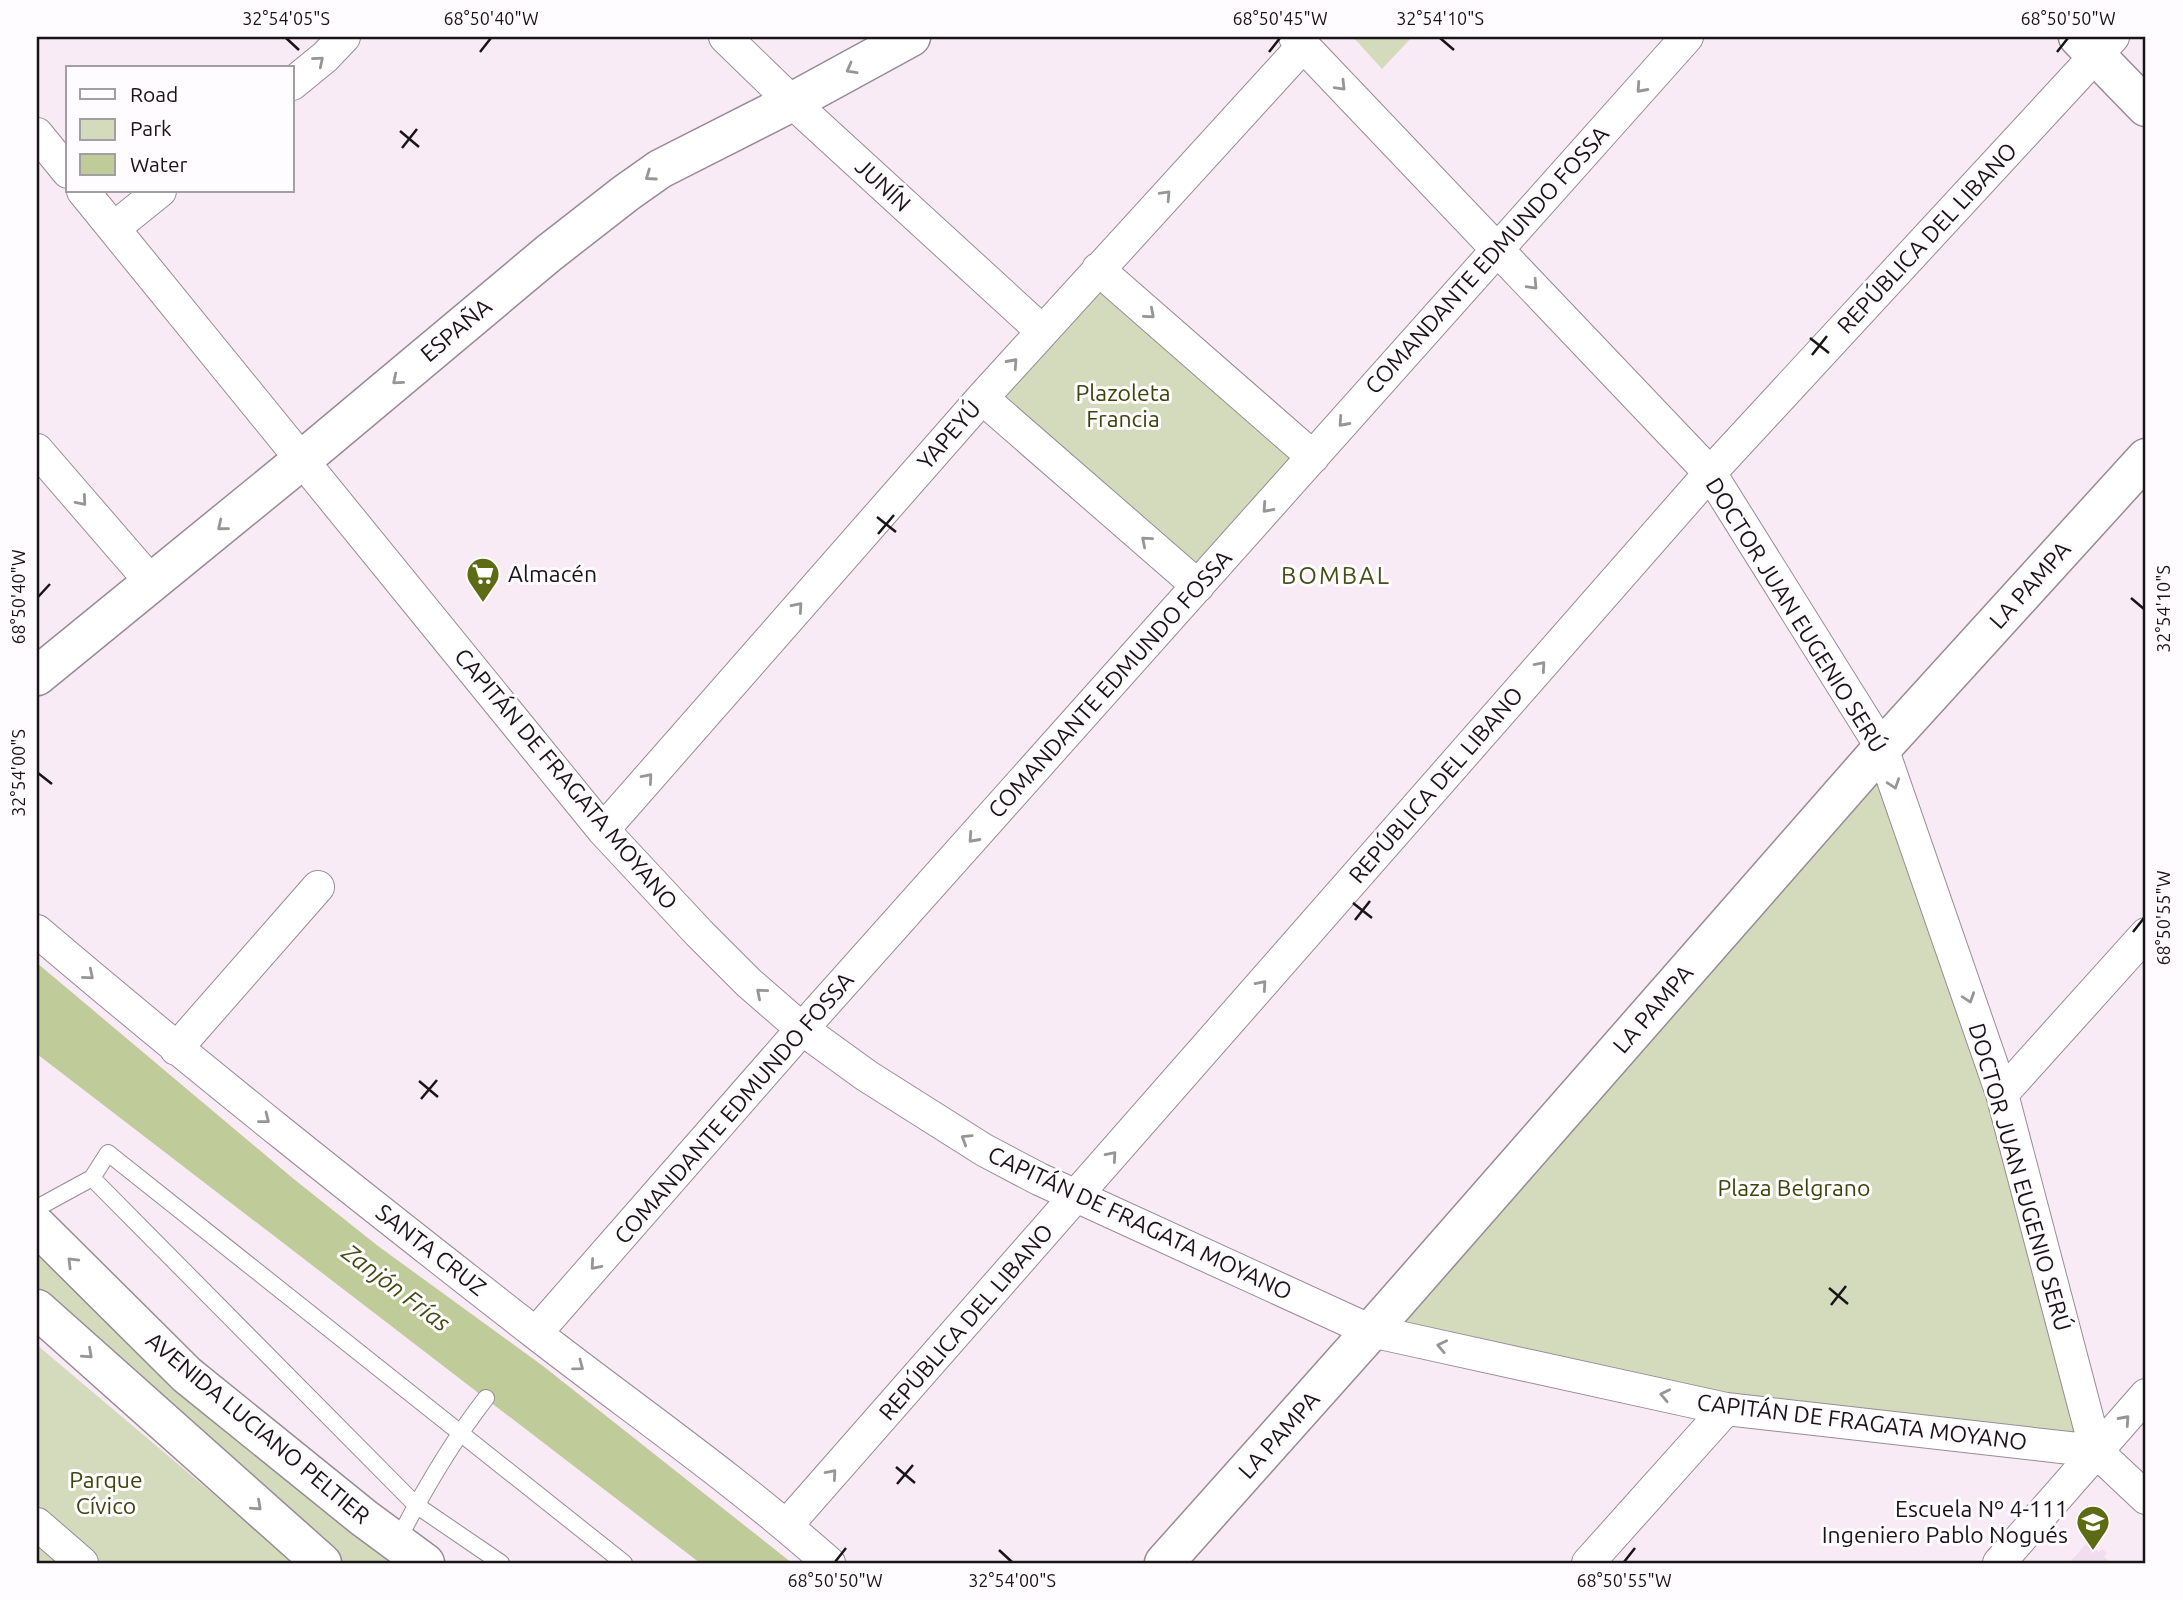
<svg xmlns="http://www.w3.org/2000/svg" width="2183" height="1600" font-family="Ubuntu,sans-serif">
<style>
.built{fill:#f1dded}
.green{fill:#d3dbbc}
.water{fill:#bfcb98}
.lines{fill:none;stroke-linecap:round;stroke-linejoin:round}
.service-casing{stroke:#988b95;stroke-width:18}
.minor-casing{stroke:#988b95;stroke-width:34}
.tertiary-casing{stroke:#988b95;stroke-width:41}
.secondary-casing{stroke:#988b95;stroke-width:41}
.service{stroke:#fff;stroke-width:16}
.minor{stroke:#fff;stroke-width:32}
.tertiary{stroke:#fff;stroke-width:38}
.secondary{stroke:#fff;stroke-width:38}
.oneway{stroke:#989597}
.ticks{fill:none;stroke:#191418;stroke-width:2.5}
.labels{text-anchor:middle;stroke-width:6;stroke-linejoin:round;paint-order:stroke}
.street-label{font-size:23px;fill:#191418;stroke:#fefcfe}
.park-label{font-size:23px;fill:#3b4409;stroke:#fefcfe}
.poi-label{font-size:23px;fill:#191418;stroke:#fefcfe;text-anchor:start}
.neighbourhood-label{font-size:24px;letter-spacing:2px;fill:#454f17;stroke:#fefcfe}
.water-label{font-size:24px;font-style:italic;fill:#414b12;stroke:#fefcfe}
.neatline{fill:none;stroke:#191418;stroke-width:2.5}
.ticks-label{font-size:18px;text-anchor:middle;fill:#191418}
</style>
<rect width="100%" height="100%" fill="#f8ebf5"/>
<path class="built" d="M 2088,1542 L 2099,1552 L 2102,1549 L 2107,1553 L 2104,1557 L 2111,1563 L 2069,1563 Z"/>
<path class="green" d="M 1353,37 L 1412,37 L 1382,69 Z
M 1098,269 L 1313,457 L 1198,586 L 982,398 Z
M 1878,762 L 1993,1086 L 2086,1442 L 1728,1400 L 1385,1325 Z
M 37,1234 L 400,1563 L 331,1563 L 37,1297 Z
M 37,1345 L 295,1563 L 37,1563 Z"/>
<path class="water" d="M 37,963 L 295,1180 L 378,1246 L 543,1366 L 792,1563 L 700,1563 L 37,1054 Z"/>
<g class="lines">
<defs>
<path id="service" d="M 37,1208 L 92,1178
M 397,1542 C 423,1491 451,1443 486,1398
M 501,1563 L 416,1505 L 92,1178 L 108,1153 L 624,1563"/>
<path id="minor" d="M 725,37 L 792,102 L 1042,331
M 1295,37 L 1710,473 L 1882,748 L 2002,1094 L 2096,1451
M 292,84 L 325,57 L 344,37
M 37,134 L 68,172
M 83,191 L 603,830 L 699,933 L 749,983 L 802,1029 L 867,1076 L 984,1150 L 1039,1179 L 1371,1331 L 1726,1409 L 2096,1451
M 114,228 L 160,191
M 1098,269 L 1313,457
M 982,398 L 1198,586
M 37,450 L 152,583
M 603,830 L 982,398 L 1303,46
M 37,931 C 199,1069 366,1201 534,1332 C 633,1409 736,1480 829,1563
M 176,1049 L 318,887
M 2002,1094 L 2146,934
M 536,1333 L 802,1029 L 1687,37
M 2096,1451 L 2146,1498
M 37,1524 L 82,1563
M 787,1525 L 1710,473 L 2113,37
M 1588,1563 L 1726,1409
M 1999,1563 L 2146,1395"/>
<path id="tertiary" d="M 2078,37 L 2146,107
M 37,676 L 303,459 L 549,253 L 626,193 L 660,169 L 792,102 L 911,37
M 1164,1563 L 1371,1331 L 1882,748 L 2146,458"/>
<path id="secondary" d="M 37,1226 L 187,1375 L 364,1518 L 425,1563
M 37,1309 L 322,1563"/>
</defs>
<use href="#service" class="service-casing"/>
<use href="#minor" class="minor-casing"/>
<use href="#tertiary" class="tertiary-casing"/>
<use href="#secondary" class="secondary-casing"/>
<use href="#service" class="service"/>
<use href="#minor" class="minor"/>
<use href="#tertiary" class="tertiary"/>
<use href="#secondary" class="secondary"/>
</g>
<defs><path id="oneway-chevron" d="M-2-3.5L2.5 0L-2 3.5" fill="none" stroke-width="1.6" stroke-linecap="round" stroke-linejoin="round" transform="scale(1.75)"/></defs>
<g class="oneway">
<use href="#oneway-chevron" transform="translate(319 61) rotate(-40)"/>
<use href="#oneway-chevron" transform="translate(851 69) rotate(151)"/>
<use href="#oneway-chevron" transform="translate(1341 86) rotate(46)"/>
<use href="#oneway-chevron" transform="translate(1641 88) rotate(132)"/>
<use href="#oneway-chevron" transform="translate(650 176) rotate(145)"/>
<use href="#oneway-chevron" transform="translate(1166 195) rotate(-47)"/>
<use href="#oneway-chevron" transform="translate(1533 285) rotate(47)"/>
<use href="#oneway-chevron" transform="translate(1150 314) rotate(41)"/>
<use href="#oneway-chevron" transform="translate(1013 363) rotate(-48)"/>
<use href="#oneway-chevron" transform="translate(397 380) rotate(140)"/>
<use href="#oneway-chevron" transform="translate(1343 422) rotate(132)"/>
<use href="#oneway-chevron" transform="translate(82 501) rotate(49)"/>
<use href="#oneway-chevron" transform="translate(1267 508) rotate(132)"/>
<use href="#oneway-chevron" transform="translate(222 526) rotate(141)"/>
<use href="#oneway-chevron" transform="translate(1146 541) rotate(-139)"/>
<use href="#oneway-chevron" transform="translate(798 607) rotate(-49)"/>
<use href="#oneway-chevron" transform="translate(1541 666) rotate(-49)"/>
<use href="#oneway-chevron" transform="translate(648 778) rotate(-49)"/>
<use href="#oneway-chevron" transform="translate(1894 784) rotate(71)"/>
<use href="#oneway-chevron" transform="translate(973 838) rotate(132)"/>
<use href="#oneway-chevron" transform="translate(89 975) rotate(40)"/>
<use href="#oneway-chevron" transform="translate(1262 985) rotate(-49)"/>
<use href="#oneway-chevron" transform="translate(761 993) rotate(-139)"/>
<use href="#oneway-chevron" transform="translate(1969 998) rotate(71)"/>
<use href="#oneway-chevron" transform="translate(265 1119) rotate(38)"/>
<use href="#oneway-chevron" transform="translate(966 1139) rotate(-148)"/>
<use href="#oneway-chevron" transform="translate(1112 1156) rotate(-49)"/>
<use href="#oneway-chevron" transform="translate(72 1262) rotate(-135)"/>
<use href="#oneway-chevron" transform="translate(595 1265) rotate(131)"/>
<use href="#oneway-chevron" transform="translate(1442 1346) rotate(-168)"/>
<use href="#oneway-chevron" transform="translate(88 1354) rotate(42)"/>
<use href="#oneway-chevron" transform="translate(579 1366) rotate(37)"/>
<use href="#oneway-chevron" transform="translate(1665 1395) rotate(-168)"/>
<use href="#oneway-chevron" transform="translate(2125 1420) rotate(-48)"/>
<use href="#oneway-chevron" transform="translate(832 1474) rotate(-49)"/>
<use href="#oneway-chevron" transform="translate(257 1506) rotate(42)"/>
</g>
<path class="ticks" d="M 286,38 L 299,50M 1440,38 L 1454,50M 480,52 L 491,38M 1269,52 L 1280,38M 2057,52 L 2068,38M 400,131 L 419,147M 402,148 L 417,129M 1810,338 L 1829,353M 1812,355 L 1827,336M 877,517 L 896,532M 878,534 L 894,515M 38,597 L 50,584M 2131,598 L 2144,609M 38,773 L 52,784M 1353,903 L 1372,918M 1355,920 L 1370,901M 2133,932 L 2144,918M 419,1081 L 438,1097M 421,1099 L 437,1080M 1829,1288 L 1848,1304M 1831,1305 L 1846,1286M 896,1467 L 915,1483M 897,1484 L 913,1465M 999,1550 L 1012,1562M 835,1562 L 846,1548M 1624,1562 L 1635,1548"/>
<defs>
<symbol id="supermarket-pin" viewBox="-11 -11 22 30"><path d="M0 17L-7.5 6A9.5 9.5 0 1 1 7.5 6Z" fill="#5d6b14" stroke="#fefcfe"/><path d="M-6-5.5h2.5l.6 2H6L4.5 2H-2.5L-4.4-4H-6ZM-1.5 3.2a1.3 1.3 0 1 0 .1 0ZM3 3.2a1.3 1.3 0 1 0 .1 0Z" fill="#fff"/></symbol>
<symbol id="school-pin" viewBox="-11 -11 22 30"><path d="M0 17L-7.5 6A9.5 9.5 0 1 1 7.5 6Z" fill="#5d6b14" stroke="#fefcfe"/><path d="M0-5L7-2L0 1L-7-2ZM-4 1L0 2.5L4 1V4Q0 6-4 4Z" fill="#fff"/></symbol>
</defs>
<g fill-rule="evenodd">
<use href="#supermarket-pin" x="464" y="555" width="38" height="52"/>
<use href="#school-pin" x="2074" y="1503" width="38" height="52"/>
</g>
<g class="labels">
<g class="street-label">
<text transform="translate(883 185) rotate(43)" y="8">JUNÍN</text>
<text transform="translate(1927 238) rotate(-47)" y="8">REPÚBLICA DEL LIBANO</text>
<text transform="translate(1487 260) rotate(-48)" y="8">COMANDANTE EDMUNDO FOSSA</text>
<text transform="translate(456 330) rotate(-40)" y="8">ESPAÑA</text>
<text transform="translate(949 435) rotate(-49)" y="8">YAPEYÚ</text>
<text transform="translate(2030 585) rotate(-48)" y="8">LA PAMPA</text>
<text transform="translate(1796 615) rotate(58)" y="8">DOCTOR JUAN EUGENIO SERÚ</text>
<text transform="translate(1110 684) rotate(-48)" y="8">COMANDANTE EDMUNDO FOSSA</text>
<text transform="translate(566 779) rotate(50)" y="8">CAPITÁN DE FRAGATA MOYANO</text>
<text transform="translate(1436 785) rotate(-49)" y="8">REPÚBLICA DEL LIBANO</text>
<text transform="translate(1653 1009) rotate(-49)" y="8">LA PAMPA</text>
<text transform="translate(734 1108) rotate(-49)" y="8">COMANDANTE EDMUNDO FOSSA</text>
<text transform="translate(2020 1177) rotate(74)" y="8">DOCTOR JUAN EUGENIO SERÚ</text>
<text transform="translate(1140 1223) rotate(25)" y="8">CAPITÁN DE FRAGATA MOYANO</text>
<text transform="translate(431 1250) rotate(38)" y="8">SANTA CRUZ</text>
<text transform="translate(966 1322) rotate(-49)" y="8">REPÚBLICA DEL LIBANO</text>
<text transform="translate(1862 1422) rotate(7)" y="8">CAPITÁN DE FRAGATA MOYANO</text>
<text transform="translate(258 1428) rotate(40)" y="8">AVENIDA LUCIANO PELTIER</text>
<text transform="translate(1279 1435) rotate(-48)" y="8">LA PAMPA</text>
</g>
<g class="park-label">
<text x="1123" y="401">Plazoleta<tspan x="1123" dy="26">Francia</tspan></text>
<text x="1794" y="1196">Plaza Belgrano</text>
<text x="106" y="1488">Parque<tspan x="106" dy="26">Cívico</tspan></text>
</g>
<g class="poi-label">
<text x="508" y="582">Almacén</text>
<text x="2068" y="1517" text-anchor="end">Escuela Nº 4-111<tspan x="2068" dy="26">Ingeniero Pablo Nogués</tspan></text>
</g>
<g class="neighbourhood-label">
<text x="1336" y="584">BOMBAL</text>
</g>
<g class="water-label">
<text transform="translate(396 1288) rotate(37)" y="8">Zanjón Frías</text>
</g>
</g>
<rect width="2183" height="1600" fill="none" stroke="#fefcfe" stroke-width="77"/>
<rect x="66" y="66" width="228" height="126" fill="#fefcfe" stroke="#a29fa2" stroke-width="2"/>
<rect x="80" y="89" width="35" height="10" fill="#ffffff" stroke="#a29fa2" stroke-width="2"/>
<text x="130" y="102" font-size="21" fill="#191418">Road</text>
<rect x="80" y="119" width="35" height="21" fill="#d3dbbc" stroke="#a29fa2" stroke-width="2"/>
<text x="130" y="136" font-size="21" fill="#191418">Park</text>
<rect x="80" y="154" width="35" height="21" fill="#bfcb98" stroke="#a29fa2" stroke-width="2"/>
<text x="130" y="172" font-size="21" fill="#191418">Water</text>
<rect x="38" y="38" width="2106" height="1524" class="neatline"/>
<g class="ticks-label">
<text x="286" y="25">32°54'05"S</text>
<text x="491" y="25">68°50'40"W</text>
<text x="1280" y="25">68°50'45"W</text>
<text x="1440" y="25">32°54'10"S</text>
<text x="2068" y="25">68°50'50"W</text>
<text transform="translate(19 597) rotate(-90)" y="6">68°50'40"W</text>
<text transform="translate(2164 609) rotate(-90)" y="6">32°54'10"S</text>
<text transform="translate(19 773) rotate(-90)" y="6">32°54'00"S</text>
<text transform="translate(2164 918) rotate(-90)" y="6">68°50'55"W</text>
<text x="835" y="1587">68°50'50"W</text>
<text x="1012" y="1587">32°54'00"S</text>
<text x="1624" y="1587">68°50'55"W</text>
</g>
</svg>
